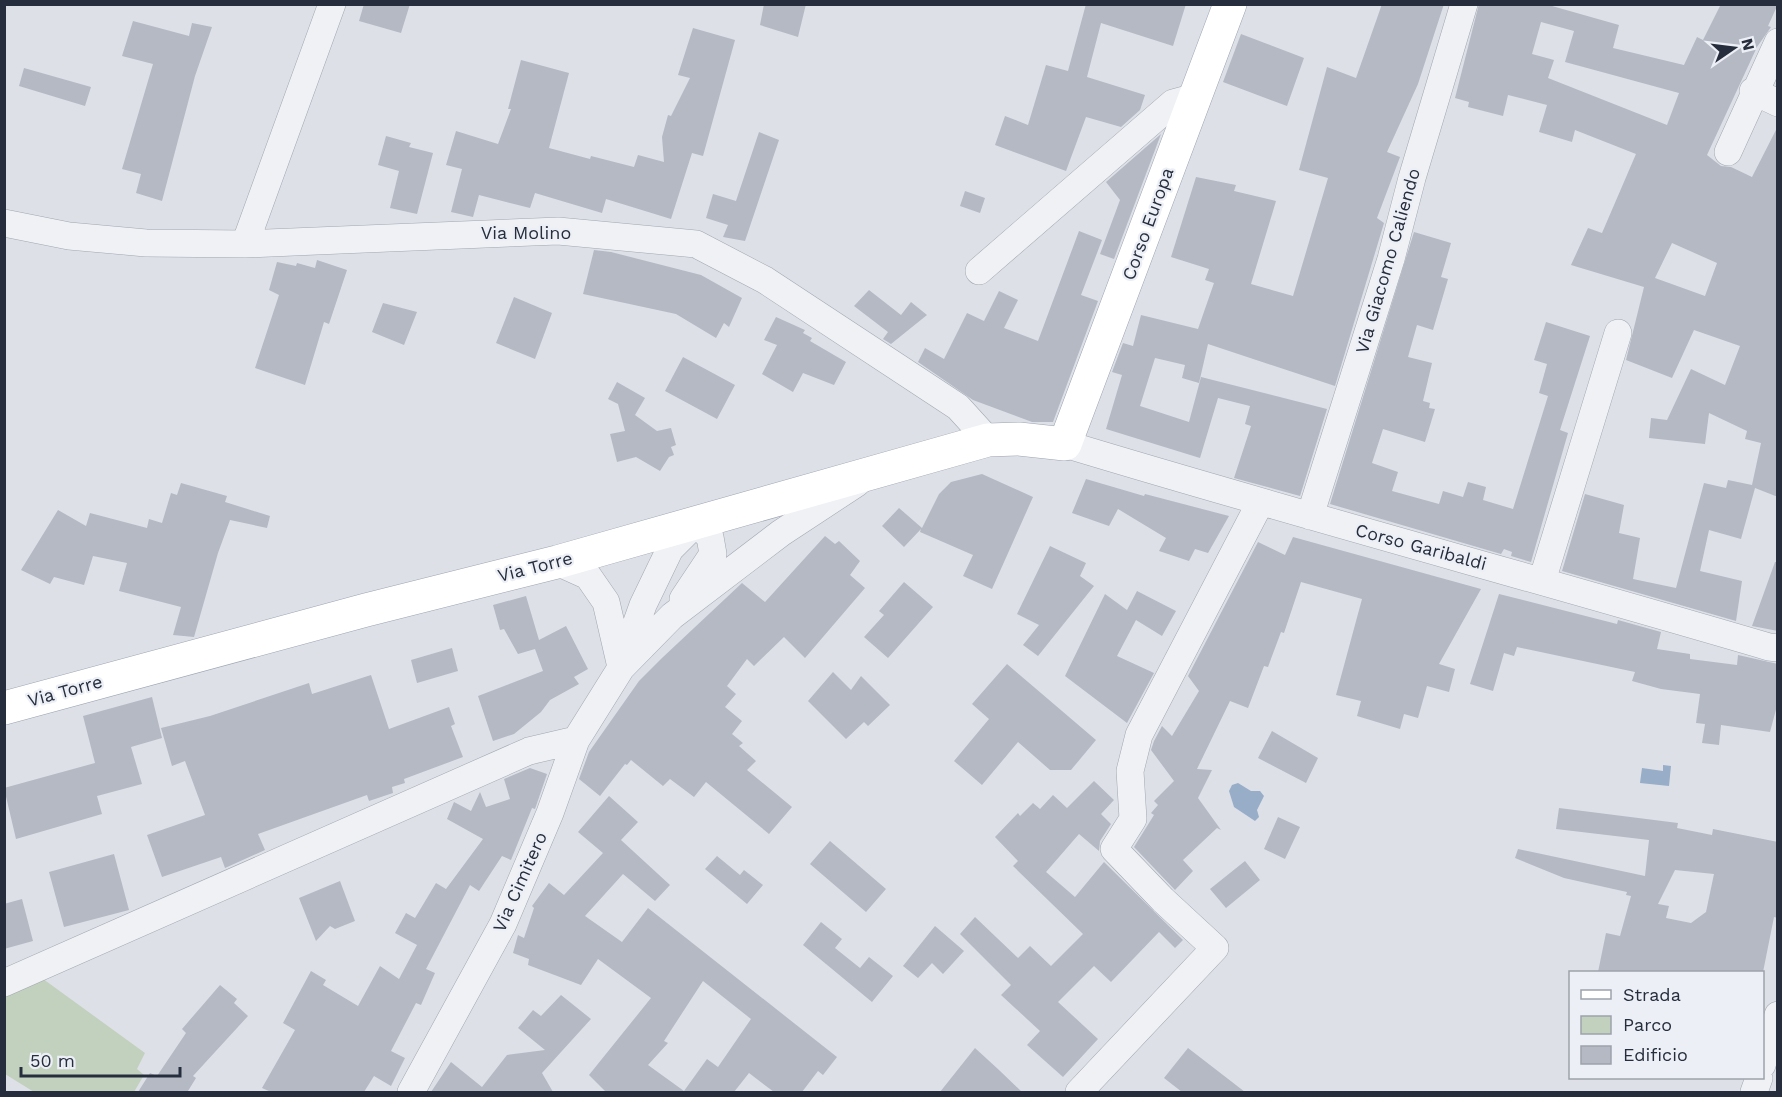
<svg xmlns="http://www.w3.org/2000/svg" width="1782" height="1097" font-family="'Work Sans',sans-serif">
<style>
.green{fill:#c2d1be}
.water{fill:#97adc8}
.building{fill:#b4b9c4;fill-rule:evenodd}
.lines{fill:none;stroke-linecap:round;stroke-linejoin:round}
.minor-casing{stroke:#a2a7b1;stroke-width:28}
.major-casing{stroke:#9ca4b3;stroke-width:34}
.minor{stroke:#eff1f5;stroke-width:27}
.major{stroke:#fff;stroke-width:33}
.labels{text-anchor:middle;stroke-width:4.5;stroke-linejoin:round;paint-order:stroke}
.street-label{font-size:18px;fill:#262e3d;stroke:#eceff5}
</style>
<rect width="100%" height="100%" fill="#dde0e7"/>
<path class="green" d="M 39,976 L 145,1053 L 137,1069 L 144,1075 L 134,1092 L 34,1092 L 5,1074 L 4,991 Z"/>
<path class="water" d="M 1663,765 L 1671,766 L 1669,786 L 1640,783 L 1642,768 L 1663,771 Z
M 1238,783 L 1251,791 L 1260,791 L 1264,796 L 1257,810 L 1259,817 L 1255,821 L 1234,807 L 1229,791 L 1232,785 Z"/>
<path class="building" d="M 364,4 L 410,4 L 401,33 L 359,21 Z
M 764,4 L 806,4 L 798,37 L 760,25 Z
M 1086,4 L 1186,4 L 1173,46 L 1101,23 L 1087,77 L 1145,95 L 1140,110 L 1121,127 L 1086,117 L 1066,171 L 995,145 L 1005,116 L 1028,125 L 1046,65 L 1068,71 Z
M 1382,4 L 1444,4 L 1418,84 L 1387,152 L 1400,157 L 1377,218 L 1384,223 L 1335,386 L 1208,344 L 1199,383 L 1182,378 L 1185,365 L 1155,358 L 1140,406 L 1189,422 L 1201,377 L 1327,409 L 1300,496 L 1234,478 L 1251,426 L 1245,424 L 1250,406 L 1218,398 L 1200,458 L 1106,429 L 1122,375 L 1112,372 L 1123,343 L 1133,346 L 1141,315 L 1198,329 L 1214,283 L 1205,280 L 1209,269 L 1171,257 L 1196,177 L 1236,185 L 1234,191 L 1276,201 L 1251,284 L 1293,296 L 1328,178 L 1299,170 L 1327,67 L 1356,78 Z
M 1479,4 L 1545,4 L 1619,25 L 1613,48 L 1684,65 L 1697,37 L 1703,40 L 1721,4 L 1778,4 L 1768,26 L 1771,27 L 1757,47 L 1707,155 L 1721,166 L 1731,167 L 1752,177 L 1778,126 L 1778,497 L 1755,488 L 1741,539 L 1709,530 L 1700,571 L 1742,581 L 1736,621 L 1562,571 L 1585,494 L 1624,505 L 1619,533 L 1640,538 L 1633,579 L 1676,588 L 1704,483 L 1726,488 L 1728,480 L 1752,485 L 1761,443 L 1745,439 L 1747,431 L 1709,413 L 1705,444 L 1649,438 L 1651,418 L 1667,420 L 1691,369 L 1725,385 L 1740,346 L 1694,330 L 1672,378 L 1626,360 L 1644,287 L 1571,265 L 1588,228 L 1602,233 L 1636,154 L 1575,130 L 1572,142 L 1539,132 L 1547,105 L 1508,95 L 1503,116 L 1468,107 L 1469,102 L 1455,98 ZM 1541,22 L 1574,31 L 1565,62 L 1679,93 L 1667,125 L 1548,78 L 1554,60 L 1532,54 ZM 1672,243 L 1717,263 L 1705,296 L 1655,278 Z
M 133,21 L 189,36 L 192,23 L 212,27 L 195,76 L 162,201 L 136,193 L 141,174 L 122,169 L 153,64 L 122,56 Z
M 693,28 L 735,40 L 703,156 L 692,153 L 671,219 L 606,199 L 602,213 L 535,193 L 530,208 L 479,195 L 473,217 L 451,212 L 462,169 L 446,165 L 456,131 L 498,144 L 511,109 L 508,109 L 521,60 L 569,73 L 549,148 L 590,159 L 591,156 L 634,167 L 638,155 L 664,162 L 662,137 L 668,115 L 671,116 L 690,78 L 678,75 Z
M 1241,34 L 1304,58 L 1287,106 L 1223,82 Z
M 24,68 L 91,87 L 85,106 L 19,86 Z
M 759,132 L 779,140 L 745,241 L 723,237 L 728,225 L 706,218 L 713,194 L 736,201 Z
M 1161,134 L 1114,259 L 1100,254 L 1120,200 L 1106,182 Z
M 386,136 L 411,143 L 409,147 L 433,153 L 417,214 L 390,208 L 399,171 L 378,165 Z
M 965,191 L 985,198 L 980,213 L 960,206 Z
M 1079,231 L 1102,240 L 1081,295 L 1098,301 L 1053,422 L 1032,422 L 973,400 L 918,362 L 925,348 L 944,359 L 967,313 L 984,321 L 999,291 L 1018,300 L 1004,328 L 1038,341 Z
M 1414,232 L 1451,243 L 1441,277 L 1448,279 L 1433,330 L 1417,325 L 1408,357 L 1432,363 L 1423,401 L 1430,403 L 1429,408 L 1435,409 L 1425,442 L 1383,429 L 1372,463 L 1398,472 L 1392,491 L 1439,504 L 1443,491 L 1463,497 L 1468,482 L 1486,487 L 1483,500 L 1513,509 L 1548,396 L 1539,393 L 1547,364 L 1534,360 L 1546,322 L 1590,336 L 1560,430 L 1568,433 L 1531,562 L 1511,556 L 1512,552 L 1504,549 L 1501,554 L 1330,504 Z
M 594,250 L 611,252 L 701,275 L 742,298 L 729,327 L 724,323 L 716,338 L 676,314 L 583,294 Z
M 317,260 L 347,270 L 329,324 L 324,322 L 305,385 L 255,368 L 279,295 L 269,290 L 277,262 L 296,266 L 297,263 L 315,268 Z
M 869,290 L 901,315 L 911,302 L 927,315 L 891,344 L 883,339 L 888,332 L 854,306 Z
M 514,297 L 552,313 L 535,359 L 496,343 Z
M 383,303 L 417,312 L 404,345 L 372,332 Z
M 776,317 L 805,330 L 803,333 L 812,338 L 810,341 L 846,362 L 834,385 L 803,373 L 793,392 L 762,374 L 777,345 L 764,340 Z
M 683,357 L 735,385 L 717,419 L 665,391 Z
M 617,382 L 645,398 L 635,415 L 657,431 L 671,428 L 676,445 L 671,447 L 674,455 L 669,457 L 660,471 L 636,457 L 617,462 L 610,434 L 625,431 L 618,404 L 608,399 Z
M 982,474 L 1033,497 L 992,589 L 963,576 L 973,555 L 920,532 L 921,529 L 904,547 L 882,526 L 899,508 L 922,528 L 939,494 L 951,482 Z
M 1086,479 L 1144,496 L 1145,494 L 1229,516 L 1208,553 L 1195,549 L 1189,561 L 1159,551 L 1166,538 L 1118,509 L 1109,526 L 1072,513 Z
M 181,483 L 227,496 L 225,502 L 270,516 L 267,528 L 230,520 L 218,553 L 194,637 L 173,635 L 181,607 L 119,591 L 127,563 L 93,556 L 84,585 L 54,577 L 50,584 L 21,570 L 58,510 L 86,526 L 90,513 L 147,528 L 149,519 L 162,523 L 171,493 L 177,495 Z
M 825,536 L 835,544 L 839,541 L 860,561 L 850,575 L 865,588 L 805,658 L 784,637 L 754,666 L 747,659 L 727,686 L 736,694 L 725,707 L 742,721 L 732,734 L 743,743 L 739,746 L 756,761 L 747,770 L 792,807 L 769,834 L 706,782 L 694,797 L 670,779 L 663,786 L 631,760 L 627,765 L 625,764 L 600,796 L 579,779 L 589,752 L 639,681 L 662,658 L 742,583 L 765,602 Z
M 1293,537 L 1481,589 L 1439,664 L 1455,669 L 1449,692 L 1427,686 L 1418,718 L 1404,714 L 1400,729 L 1357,716 L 1361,701 L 1336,695 L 1362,599 L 1301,582 L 1284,633 L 1281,632 L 1268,667 L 1264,666 L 1248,708 L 1230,701 L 1197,769 L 1212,770 L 1198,798 L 1221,830 L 1217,828 L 1183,860 L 1193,871 L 1175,890 L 1134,847 L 1154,815 L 1151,813 L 1158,805 L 1154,801 L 1174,781 L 1151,750 L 1154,741 L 1162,726 L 1172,736 L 1199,691 L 1188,676 L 1258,542 L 1285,555 Z
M 1050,546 L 1086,563 L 1080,576 L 1094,586 L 1038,656 L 1023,645 L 1039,625 L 1017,614 Z
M 1775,562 L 1778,562 L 1778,631 L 1752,626 Z
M 904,582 L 933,607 L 888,658 L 864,637 L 884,615 L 879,611 Z
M 1137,591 L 1176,611 L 1162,636 L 1136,620 L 1117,656 L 1154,673 L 1127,723 L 1065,676 L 1105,594 L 1127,610 Z
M 1499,594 L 1617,624 L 1618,620 L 1661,632 L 1657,649 L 1690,654 L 1690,659 L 1737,665 L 1738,655 L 1778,664 L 1778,702 L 1770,732 L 1721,725 L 1719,745 L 1702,743 L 1705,724 L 1696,723 L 1700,694 L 1661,689 L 1632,681 L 1635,672 L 1517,647 L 1514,656 L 1504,653 L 1493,691 L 1470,684 Z
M 526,596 L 539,640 L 566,626 L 588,669 L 574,677 L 579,684 L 550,700 L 541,712 L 514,734 L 493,741 L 478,696 L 543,671 L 535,649 L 518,654 L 504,629 L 500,630 L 493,605 Z
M 452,648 L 458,671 L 417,683 L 411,660 Z
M 1007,664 L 1096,740 L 1071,770 L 1050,770 L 1018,742 L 982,785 L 954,761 L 989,719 L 972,704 Z
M 833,672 L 851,690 L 861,676 L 890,705 L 868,726 L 864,722 L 846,739 L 808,701 Z
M 371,675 L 389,729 L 449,707 L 455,724 L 451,726 L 463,757 L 404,779 L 405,783 L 392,787 L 393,793 L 369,801 L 367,795 L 258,834 L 265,850 L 225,868 L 221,857 L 162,877 L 147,835 L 205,815 L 185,761 L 172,766 L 161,728 L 210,716 L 309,683 L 312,694 Z
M 152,697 L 162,738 L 131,747 L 142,784 L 97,796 L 102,814 L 16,839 L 4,788 L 95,763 L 83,716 Z
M 1272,731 L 1318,758 L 1306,783 L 1258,758 Z
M 530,768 L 547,774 L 535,809 L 532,808 L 511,860 L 502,856 L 479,891 L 470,885 L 426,969 L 435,973 L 421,1005 L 416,1003 L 391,1051 L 405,1058 L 391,1086 L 374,1076 L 364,1092 L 271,1092 L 262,1088 L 295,1030 L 283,1023 L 311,971 L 326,980 L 323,985 L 358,1006 L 380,966 L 399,979 L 417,945 L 395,933 L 406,913 L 415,918 L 436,883 L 446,889 L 483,839 L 447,819 L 454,802 L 471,811 L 480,792 L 486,807 L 510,799 L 504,779 Z
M 1094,781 L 1114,800 L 1101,814 L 1111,824 L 1100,841 L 1099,851 L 1079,834 L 1046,872 L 1075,897 L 1104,862 L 1183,940 L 1175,948 L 1159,932 L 1111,982 L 1094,966 L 1058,1002 L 1098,1039 L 1063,1077 L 1027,1045 L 1040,1031 L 1001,995 L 1011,985 L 960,934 L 975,917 L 1018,958 L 1030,946 L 1051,966 L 1083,934 L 1013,866 L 1018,861 L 995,837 L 1018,813 L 1020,816 L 1033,803 L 1040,809 L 1053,795 L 1067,808 Z
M 609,796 L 638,822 L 621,840 L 670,885 L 655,901 L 623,874 L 585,916 L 622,942 L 648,908 L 837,1057 L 823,1075 L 818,1071 L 802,1092 L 774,1092 L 749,1073 L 734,1092 L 606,1092 L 589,1075 L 651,998 L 598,959 L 581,985 L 528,965 L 529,959 L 513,953 L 518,935 L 524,938 L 534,908 L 532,906 L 549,883 L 564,895 L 603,853 L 578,832 ZM 703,981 L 751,1019 L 718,1067 L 707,1059 L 684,1091 L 648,1065 L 668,1043 L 664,1041 Z
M 1559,808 L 1678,823 L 1677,828 L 1712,835 L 1713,829 L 1778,842 L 1778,918 L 1774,917 L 1763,972 L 1598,972 L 1606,933 L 1620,936 L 1631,896 L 1626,895 L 1627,892 L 1564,878 L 1515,858 L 1518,849 L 1645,876 L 1649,840 L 1556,829 ZM 1675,870 L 1714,874 L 1706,912 L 1691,923 L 1666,918 L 1669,906 L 1658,904 Z
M 1278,817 L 1300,827 L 1285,859 L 1264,849 Z
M 830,841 L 886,889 L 866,912 L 810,864 Z
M 114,854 L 129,910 L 64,927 L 49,872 Z
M 717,856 L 740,875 L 744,870 L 763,885 L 747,904 L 705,869 Z
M 1245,861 L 1260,880 L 1226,908 L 1210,889 Z
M 340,881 L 355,921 L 335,929 L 330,926 L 316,941 L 299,898 Z
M 22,899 L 33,941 L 4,949 L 4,904 Z
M 821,922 L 842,939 L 835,948 L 860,968 L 869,957 L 893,976 L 872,1002 L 803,945 Z
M 935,926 L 964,951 L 943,974 L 932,963 L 918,978 L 903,966 Z
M 220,985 L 237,999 L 234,1003 L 248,1016 L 193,1076 L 196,1078 L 188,1091 L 191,1092 L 138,1092 L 150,1073 L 157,1076 L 186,1033 L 182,1029 Z
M 561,995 L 591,1019 L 542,1073 L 553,1092 L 431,1092 L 451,1062 L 482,1087 L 507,1055 L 545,1050 L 518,1028 L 533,1010 L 541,1016 Z
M 975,1048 L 999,1070 L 1022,1092 L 940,1092 Z
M 1188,1048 L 1245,1092 L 1182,1092 L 1164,1078 Z"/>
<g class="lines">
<defs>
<path id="minor" d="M 1753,91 L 1778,103
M 1728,152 L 1778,42
M 4,223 L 69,236 L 146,243 L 245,244 L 558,231 L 696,244 L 765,280 L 958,407 L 988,440
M 245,244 L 332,4
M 979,271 L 1173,103 L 1195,97
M 1065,444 C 1299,515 1535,578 1769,647 L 1778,648
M 1310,516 L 1391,259 L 1412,178 L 1464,4
M 557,562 L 588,576 L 606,602 L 621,667
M 1542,581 L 1618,333
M 623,661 L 643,605 L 670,549 L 696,523 L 710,537 L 713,554 L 683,599
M 4,983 L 529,751 L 576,740
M 1762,1065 L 1778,1015
M 411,1092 L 503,924 L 550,813 L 576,740 L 621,668 L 672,616 L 781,533 L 857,483
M 1079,1092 L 1215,948 L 1163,900 L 1114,849 L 1133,819 L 1130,771 L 1139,735 L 1260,503
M 1754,1092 L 1759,1078"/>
<path id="major" d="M 4,708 L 366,610 L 557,562 L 988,440 L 1019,439 L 1065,444 L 1230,4"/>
</defs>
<use href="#minor" class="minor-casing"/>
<use href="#major" class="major-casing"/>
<use href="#minor" class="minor"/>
<use href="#major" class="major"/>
</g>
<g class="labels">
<g class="street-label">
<text transform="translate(1148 224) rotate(-70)" y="6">Corso Europa</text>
<text x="526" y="239">Via Molino</text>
<text transform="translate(1388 261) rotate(-74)" y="6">Via Giacomo Caliendo</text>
<text transform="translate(1421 547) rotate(15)" y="6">Corso Garibaldi</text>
<text transform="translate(535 567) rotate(-14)" y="6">Via Torre</text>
<text transform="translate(65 691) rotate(-15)" y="6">Via Torre</text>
<text transform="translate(520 882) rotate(-66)" y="6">Via Cimitero</text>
</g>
</g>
<rect width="1782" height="1097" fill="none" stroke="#262e3d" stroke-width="12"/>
<rect x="1569" y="971" width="195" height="108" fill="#eceff5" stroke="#9da2ab" stroke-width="1.5"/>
<rect x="1581" y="990" width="30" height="9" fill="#ffffff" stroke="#9da2ab" stroke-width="1.5"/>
<text x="1623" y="1001" font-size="18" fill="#262e3d">Strada</text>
<rect x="1581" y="1016" width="30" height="18" fill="#c2d1be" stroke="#9da2ab" stroke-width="1.5"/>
<text x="1623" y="1031" font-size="18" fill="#262e3d">Parco</text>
<rect x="1581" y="1046" width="30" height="18" fill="#b4b9c4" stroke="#9da2ab" stroke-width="1.5"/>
<text x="1623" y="1061" font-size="18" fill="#262e3d">Edificio</text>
<g transform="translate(1734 48) rotate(76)" stroke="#eceff5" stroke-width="4.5" paint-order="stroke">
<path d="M0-4.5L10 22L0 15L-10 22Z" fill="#262e3d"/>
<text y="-9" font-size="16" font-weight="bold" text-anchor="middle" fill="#262e3d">N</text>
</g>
<path d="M21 1067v9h159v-9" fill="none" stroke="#262e3d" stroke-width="3"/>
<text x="30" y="1067" font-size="18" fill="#262e3d" stroke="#eceff5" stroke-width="4.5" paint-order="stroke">50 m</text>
</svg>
